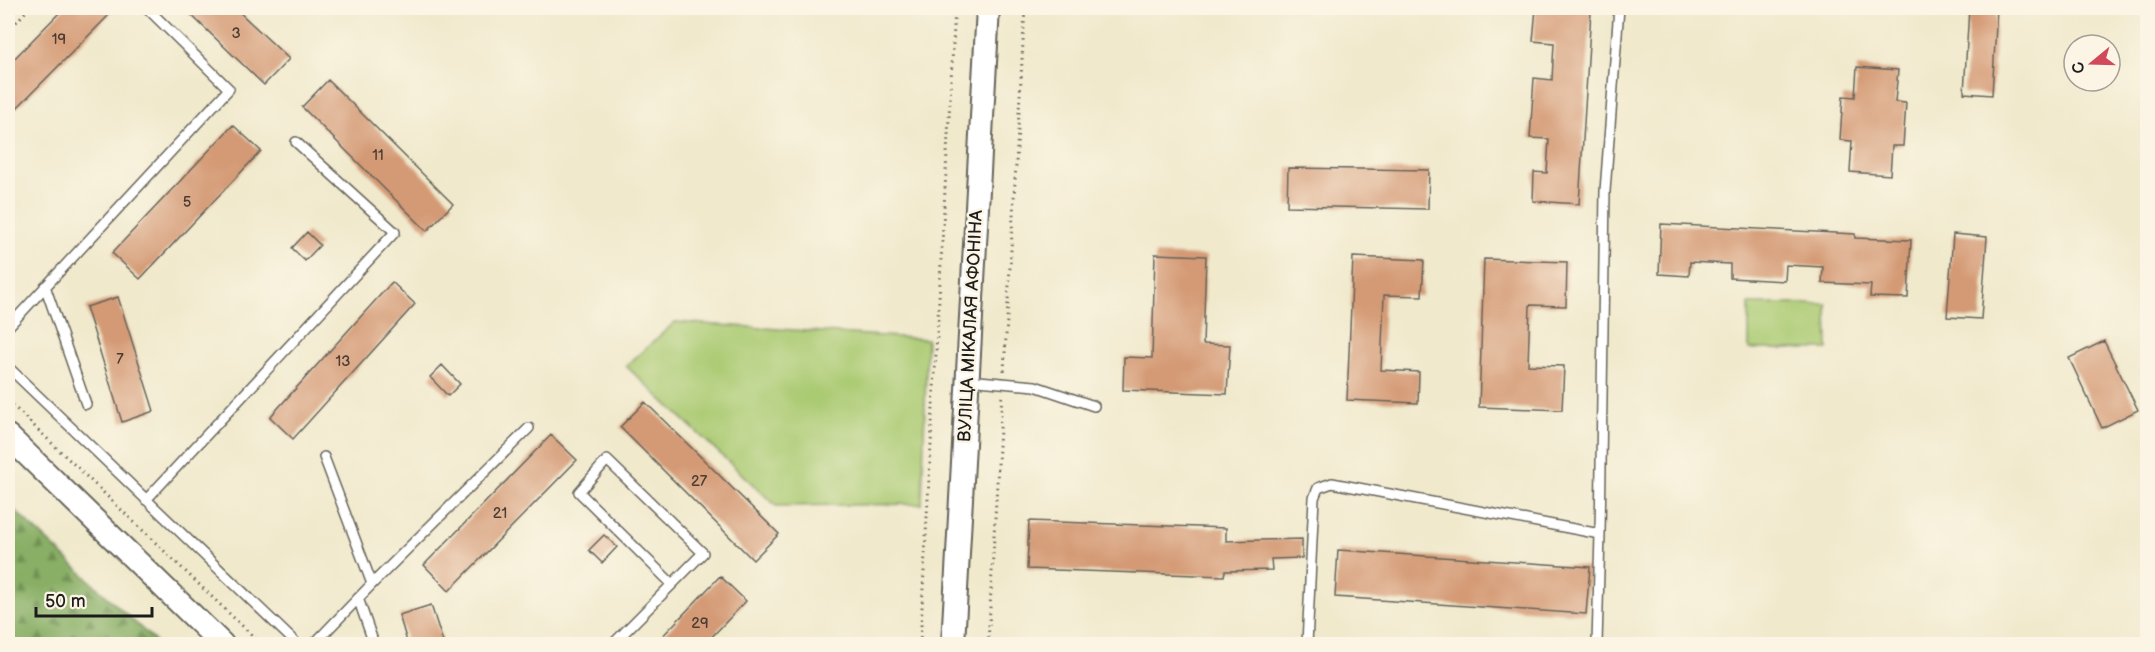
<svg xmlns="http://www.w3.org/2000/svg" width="2155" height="652" font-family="'Balsamiq Sans',sans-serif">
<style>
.forest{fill:url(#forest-firs);stroke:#526640;stroke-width:1.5}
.park{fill:#abcb73;stroke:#647448;stroke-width:1.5}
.building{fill:#d49a74}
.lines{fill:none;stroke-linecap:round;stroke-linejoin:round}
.service-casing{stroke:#66645a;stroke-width:12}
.tertiary-casing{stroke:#66645a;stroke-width:26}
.path{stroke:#66645a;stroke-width:3;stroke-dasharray:1.5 4.5;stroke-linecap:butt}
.service{stroke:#fff;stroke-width:9}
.tertiary{stroke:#fff;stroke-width:22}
.labels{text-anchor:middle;stroke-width:5;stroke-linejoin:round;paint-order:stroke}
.number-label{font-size:15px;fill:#4a3c32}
.street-label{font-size:18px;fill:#1c1c1c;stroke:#fcf5e5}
</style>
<defs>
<pattern id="forest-firs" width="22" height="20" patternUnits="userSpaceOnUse" patternTransform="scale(1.5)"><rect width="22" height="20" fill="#88af65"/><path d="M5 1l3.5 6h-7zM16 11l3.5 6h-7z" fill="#6e8e52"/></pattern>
</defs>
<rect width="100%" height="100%" fill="#fcf5e5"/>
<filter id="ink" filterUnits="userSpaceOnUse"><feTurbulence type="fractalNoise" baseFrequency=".0167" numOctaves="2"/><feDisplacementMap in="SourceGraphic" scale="12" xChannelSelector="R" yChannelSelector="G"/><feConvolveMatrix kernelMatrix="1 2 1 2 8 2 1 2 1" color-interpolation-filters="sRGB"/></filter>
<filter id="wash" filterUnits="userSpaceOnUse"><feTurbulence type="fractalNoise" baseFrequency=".008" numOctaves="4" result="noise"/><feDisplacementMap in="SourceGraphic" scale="24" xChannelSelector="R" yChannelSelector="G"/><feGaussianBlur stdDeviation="1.35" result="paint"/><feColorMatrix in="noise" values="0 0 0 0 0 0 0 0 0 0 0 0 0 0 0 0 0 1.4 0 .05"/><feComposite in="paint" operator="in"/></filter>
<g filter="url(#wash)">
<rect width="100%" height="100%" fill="#f0e9cc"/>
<path class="forest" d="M 8,504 L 158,644 L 8,644 Z"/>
<path class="park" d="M 1749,304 L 1827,304 L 1828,349 L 1749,349 Z
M 675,322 L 927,339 L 922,504 L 776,506 L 626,366 Z"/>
<g id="blocks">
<path class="building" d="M 64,8 L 104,8 L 110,14 L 8,117 L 8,65 Z
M 184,8 L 235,8 L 289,59 L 264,85 Z
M 1536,8 L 1591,11 L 1579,204 L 1533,201 L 1534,172 L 1547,173 L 1549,139 L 1530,138 L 1534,78 L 1552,80 L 1554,43 L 1533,41 Z
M 1969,8 L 1997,8 L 1992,95 L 1964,93 Z
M 1857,67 L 1898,70 L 1895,102 L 1906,103 L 1903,146 L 1892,146 L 1890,175 L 1850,172 L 1852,141 L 1840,140 L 1843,96 L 1855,97 Z
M 328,80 L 453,204 L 427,231 L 302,107 Z
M 233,125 L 261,151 L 140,279 L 112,253 Z
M 1288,168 L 1429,170 L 1428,209 L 1287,206 Z
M 1661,224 L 1855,234 L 1855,238 L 1911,240 L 1908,298 L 1870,297 L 1871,285 L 1822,283 L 1823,267 L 1786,265 L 1785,281 L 1730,278 L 1730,264 L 1690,262 L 1689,276 L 1659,274 Z
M 307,232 L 320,245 L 305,261 L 292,248 Z
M 1953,234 L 1987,237 L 1981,319 L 1947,317 Z
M 1155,254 L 1206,256 L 1203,344 L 1230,345 L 1227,394 L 1123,390 L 1124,357 L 1152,358 Z
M 1353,257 L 1424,260 L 1422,296 L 1384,295 L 1381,370 L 1419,372 L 1418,403 L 1347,400 Z
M 1484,259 L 1567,262 L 1566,306 L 1530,305 L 1528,365 L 1564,366 L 1562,410 L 1479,407 Z
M 392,282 L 415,304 L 293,439 L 270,417 Z
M 118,297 L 154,411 L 122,422 L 86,307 Z
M 2104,341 L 2138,410 L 2102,428 L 2069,358 Z
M 442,365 L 460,384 L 448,396 L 430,377 Z
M 645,402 L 779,534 L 753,560 L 620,427 Z
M 551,435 L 577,460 L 449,591 L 424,565 Z
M 1029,521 L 1226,528 L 1226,541 L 1302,539 L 1302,558 L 1271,559 L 1272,570 L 1225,571 L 1224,576 L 1027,569 Z
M 604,535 L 617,547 L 602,563 L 589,550 Z
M 1338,550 L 1590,567 L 1586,614 L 1335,597 Z
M 720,576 L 746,601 L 704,645 L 654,645 Z
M 431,605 L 444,645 L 408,645 L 399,615 Z"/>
</g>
</g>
<g filter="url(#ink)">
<use href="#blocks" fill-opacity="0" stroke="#66645a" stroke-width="1.5"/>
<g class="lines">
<defs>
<path id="service" d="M 45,286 L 86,404
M 8,327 L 229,89 L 147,8
M 8,367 L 297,644
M 967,380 L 1035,386 L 1094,406
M 146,500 L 395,232 L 296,142
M 372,584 L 529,428
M 358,598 L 374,644
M 314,644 L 372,584 L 324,457
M 613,644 L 703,553 L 607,460 L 579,492 L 672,584
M 1307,644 L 1314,498 L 1318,488 L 1332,483 L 1600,534 L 1605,191 L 1619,8
M 1597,644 L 1600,534"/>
<path id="tertiary" d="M 8,436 L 222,644
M 953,644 L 988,8"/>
</defs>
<use href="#service" class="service-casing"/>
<use href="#tertiary" class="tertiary-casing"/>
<path class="path" d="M 8,31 L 29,8
M 1004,371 L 1025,8
M 8,401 L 261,644
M 920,644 L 955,8
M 988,644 L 1002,393"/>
<use href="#service" class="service"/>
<use href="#tertiary" class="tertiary"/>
</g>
</g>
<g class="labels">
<g class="number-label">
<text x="236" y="38">3</text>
<text x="59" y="44">19</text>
<text x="378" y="160">11</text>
<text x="187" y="207">5</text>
<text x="120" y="364">7</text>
<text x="343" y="366">13</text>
<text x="699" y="486">27</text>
<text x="500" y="518">21</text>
<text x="700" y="628">29</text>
</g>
<g class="street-label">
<text transform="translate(970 326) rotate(-87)" y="6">ВУЛІЦА МІКАЛАЯ АФОНІНА</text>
</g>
</g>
<rect width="2155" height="652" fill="none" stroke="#fcf5e5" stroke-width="30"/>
<g transform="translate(2092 63) rotate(251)"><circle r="28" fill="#fcf5e5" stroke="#a29e95" stroke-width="1.5"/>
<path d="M0-4.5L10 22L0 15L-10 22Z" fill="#d1495b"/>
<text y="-9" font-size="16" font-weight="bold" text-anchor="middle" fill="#1c1c1c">С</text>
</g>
<path d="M36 607v9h116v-9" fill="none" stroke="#1c1c1c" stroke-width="3"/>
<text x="45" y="607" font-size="18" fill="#1c1c1c" stroke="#fcf5e5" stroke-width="4.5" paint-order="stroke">50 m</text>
</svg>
